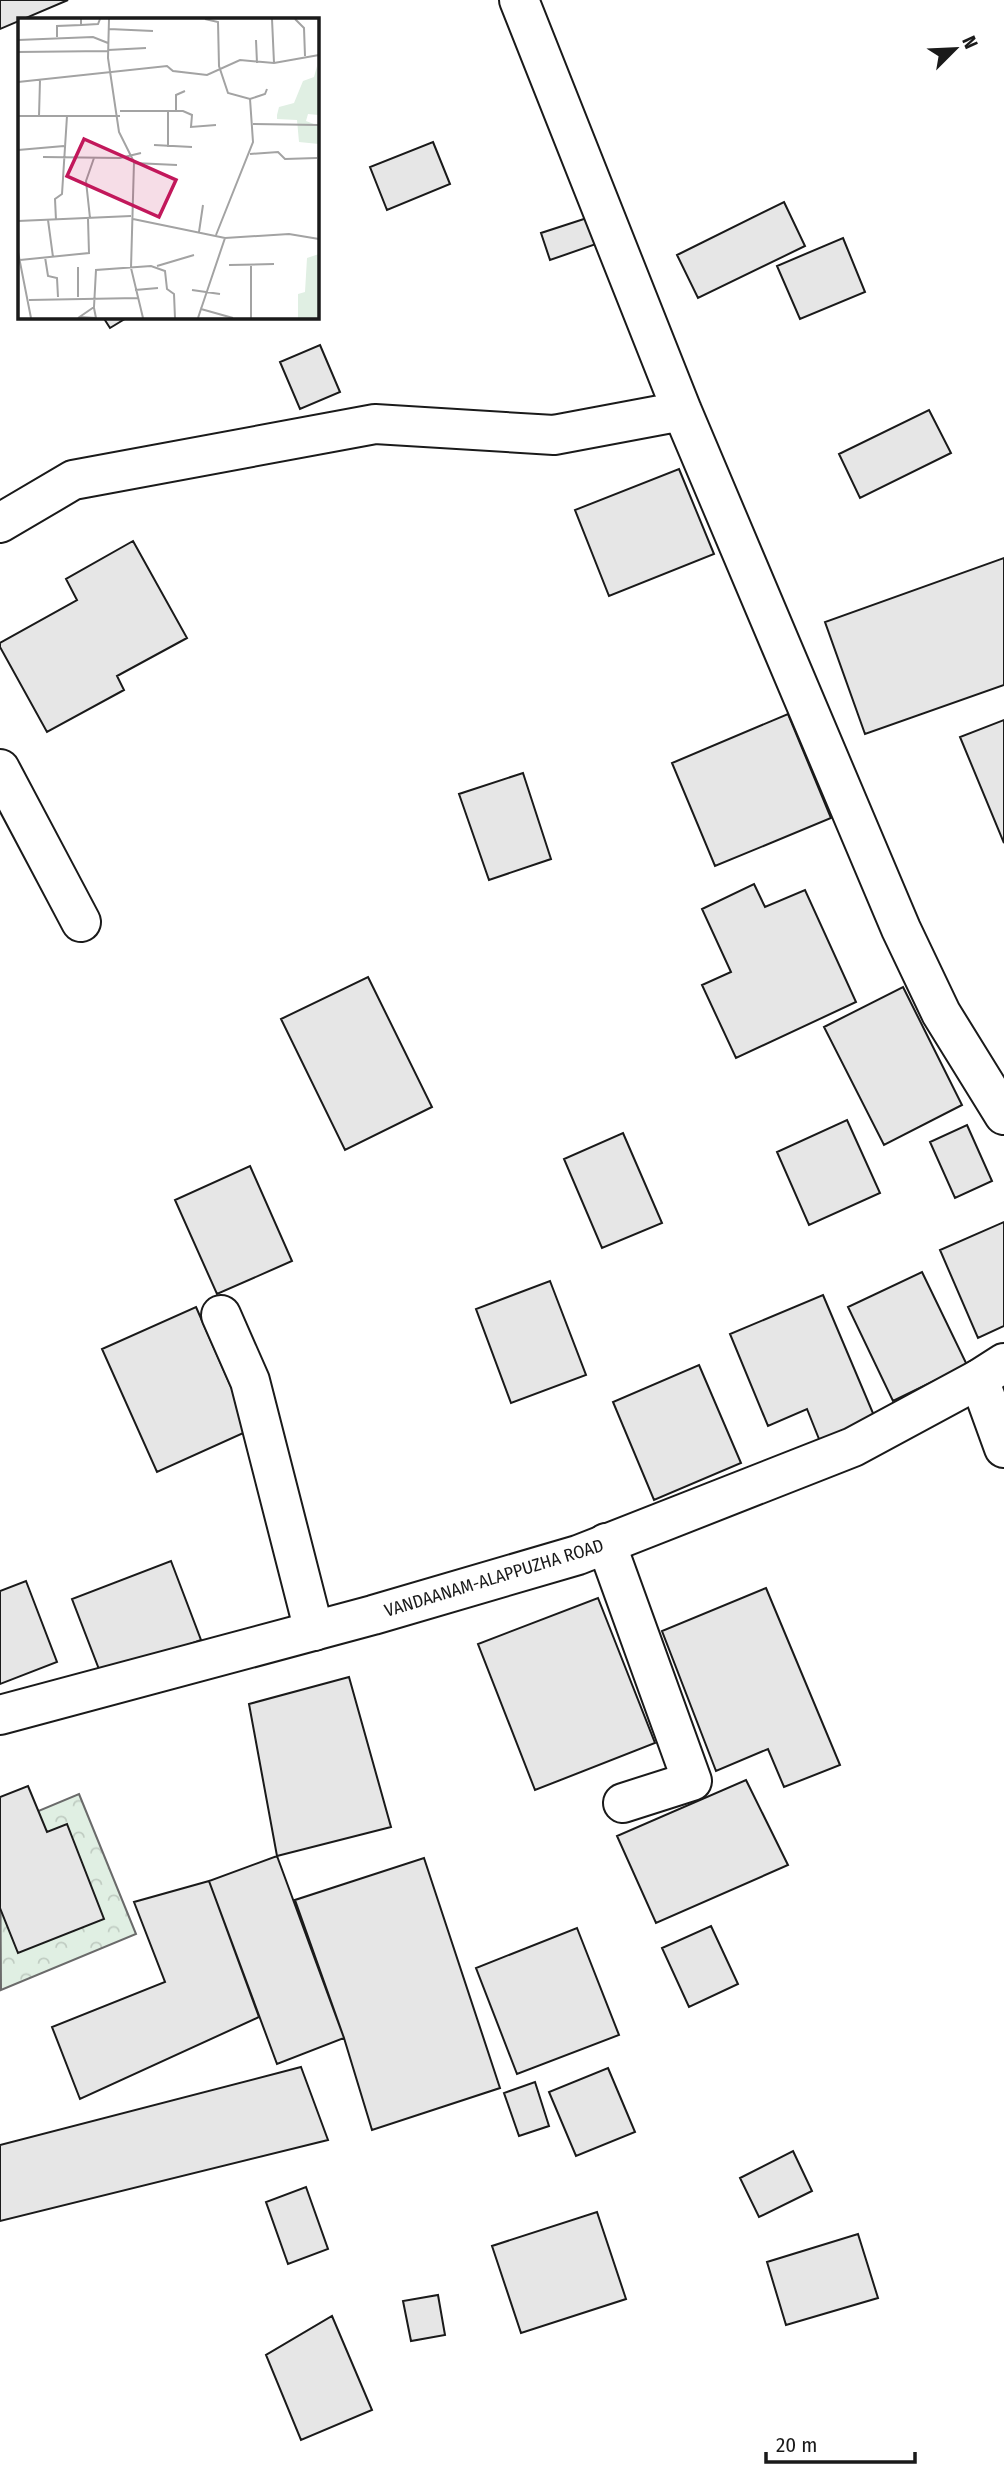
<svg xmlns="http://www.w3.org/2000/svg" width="1004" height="2480" font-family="'Fira Sans Condensed',sans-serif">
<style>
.forest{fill:url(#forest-crowns);stroke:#6a6a6a;stroke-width:2}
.building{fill:#e6e6e6;stroke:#1a1a1a;stroke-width:2}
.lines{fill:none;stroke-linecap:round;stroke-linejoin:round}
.minor-casing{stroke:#1a1a1a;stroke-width:42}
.secondary-casing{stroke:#1a1a1a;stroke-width:42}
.minor{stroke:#fff;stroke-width:38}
.secondary{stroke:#fff;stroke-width:38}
.labels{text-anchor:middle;stroke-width:5;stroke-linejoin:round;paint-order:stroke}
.street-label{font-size:18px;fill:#1a1a1a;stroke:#fff}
.inset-road{fill:none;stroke:#a3a3a3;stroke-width:2}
.view{fill:#c2185b;fill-opacity:0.15;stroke:#c2185b;stroke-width:3.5}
.inset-edge{fill:none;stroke:#1a1a1a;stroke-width:3.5}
</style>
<defs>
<pattern id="forest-crowns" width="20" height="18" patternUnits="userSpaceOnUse" patternTransform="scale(1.75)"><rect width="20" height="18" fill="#e0efe3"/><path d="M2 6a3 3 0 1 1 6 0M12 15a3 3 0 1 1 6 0" fill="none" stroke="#c0ccc2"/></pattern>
</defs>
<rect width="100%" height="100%" fill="#fff"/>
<path class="forest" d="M 79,1794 L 136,1934 L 1,1990 L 0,1827 Z"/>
<path class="building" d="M 0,0 L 68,0 L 0,29 Z
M 433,142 L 450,184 L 387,210 L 370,167 Z
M 784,202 L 805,246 L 698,298 L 677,255 Z
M 590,217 L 599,243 L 550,260 L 541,233 Z
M 843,238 L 865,292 L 800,319 L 777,266 Z
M 103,317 L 128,317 L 110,328 Z
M 320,345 L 340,392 L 300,409 L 280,362 Z
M 929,410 L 951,453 L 860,498 L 839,454 Z
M 679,469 L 714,554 L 609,596 L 575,510 Z
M 133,541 L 187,638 L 117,676 L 124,690 L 47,732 L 0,647 L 0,643 L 77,600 L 66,579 Z
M 1004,558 L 1004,685 L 865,734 L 825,622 Z
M 788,714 L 831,818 L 715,866 L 672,763 Z
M 1004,720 L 1004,843 L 960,737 Z
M 523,773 L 551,859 L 489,880 L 459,794 Z
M 754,884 L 765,907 L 805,890 L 856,1002 L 736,1058 L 702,985 L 731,972 L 702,909 Z
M 368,977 L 432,1107 L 345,1150 L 281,1019 Z
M 903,987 L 962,1105 L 884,1145 L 824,1027 Z
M 847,1120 L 880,1193 L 809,1225 L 777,1152 Z
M 967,1125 L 992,1181 L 955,1198 L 930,1142 Z
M 623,1133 L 662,1223 L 602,1248 L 564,1159 Z
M 250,1166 L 292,1261 L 217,1294 L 175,1200 Z
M 1004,1222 L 1004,1326 L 978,1338 L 940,1250 Z
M 922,1272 L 967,1365 L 893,1401 L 848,1307 Z
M 550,1281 L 586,1375 L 511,1403 L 476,1309 Z
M 823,1295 L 878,1425 L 823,1449 L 807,1409 L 768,1426 L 730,1334 Z
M 196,1307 L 250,1430 L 157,1472 L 102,1349 Z
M 699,1365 L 741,1463 L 654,1500 L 613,1402 Z
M 171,1561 L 201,1640 L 102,1677 L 72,1599 Z
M 26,1581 L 57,1662 L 0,1684 L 0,1591 Z
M 766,1588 L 840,1765 L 784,1787 L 768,1749 L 716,1771 L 662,1631 Z
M 598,1598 L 655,1743 L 535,1790 L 478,1644 Z
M 349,1677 L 391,1827 L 277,1856 L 249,1704 Z
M 746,1780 L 788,1865 L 656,1923 L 617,1836 Z
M 28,1786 L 47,1832 L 67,1824 L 104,1919 L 18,1953 L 0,1908 L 0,1797 Z
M 277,1856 L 344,2038 L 277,2064 L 209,1881 Z
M 424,1858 L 500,2088 L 372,2130 L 344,2038 L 295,1900 Z
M 209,1881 L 259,2017 L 80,2099 L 52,2027 L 165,1982 L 134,1902 Z
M 711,1926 L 738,1984 L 689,2007 L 662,1948 Z
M 577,1928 L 619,2035 L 517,2074 L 476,1968 Z
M 301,2067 L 328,2140 L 0,2221 L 0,2145 Z
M 608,2068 L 635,2132 L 576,2156 L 549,2092 Z
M 535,2082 L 549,2126 L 519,2136 L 504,2093 Z
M 793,2151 L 812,2191 L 759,2217 L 740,2178 Z
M 306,2187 L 328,2249 L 288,2264 L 266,2202 Z
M 597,2212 L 626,2299 L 521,2333 L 492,2246 Z
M 858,2234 L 878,2298 L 786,2325 L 767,2262 Z
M 438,2295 L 445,2335 L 411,2341 L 403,2301 Z
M 332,2316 L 372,2410 L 301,2440 L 266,2355 Z"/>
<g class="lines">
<defs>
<path id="minor" d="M 519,0 L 682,411 L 901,929 L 941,1013 L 1004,1115
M 0,523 L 73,480 L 375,424 L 554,435 L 682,411
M 0,769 L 81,922
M 221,1315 L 250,1381 L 314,1631
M 979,1379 L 1004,1448
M 606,1543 L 692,1781 L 623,1803"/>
<path id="secondary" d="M 0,1715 L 373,1615 L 578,1555 L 853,1447 L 979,1379 L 1004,1363"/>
</defs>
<use href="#minor" class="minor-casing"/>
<use href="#secondary" class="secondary-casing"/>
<use href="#minor" class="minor"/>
<use href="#secondary" class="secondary"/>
</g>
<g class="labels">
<g class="street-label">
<text transform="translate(494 1578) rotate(-17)" y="6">VANDAANAM-ALAPPUZHA ROAD</text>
</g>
</g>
<g transform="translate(18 18)">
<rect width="301" height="301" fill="#fff"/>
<path d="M 299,48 L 301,97 L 290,96 L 288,103 L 301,108 L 301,126 L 281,124 L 279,102 L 259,101 L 259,97 L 261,89 L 276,85 L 285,63 L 296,59 ZM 301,236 L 301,300 L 280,300 L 280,276 L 287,274 L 289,240 Z" fill="#e0efe3"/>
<path class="inset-road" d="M 91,1 L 90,40 L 101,114 L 116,144 L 113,250 L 125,300M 187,1 L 200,4 L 201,48 L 210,75 L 232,81 L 247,76 L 249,71M 254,1 L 256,45M 277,1 L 286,10 L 287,38M 63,7 L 80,6 L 82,1M 91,11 L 135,13M 39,19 L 39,8 L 63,7 L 63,1M 0,22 L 75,19 L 90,25M 238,22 L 239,45M 90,32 L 128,30M 0,34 L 90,33M 0,64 L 149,48 L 155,53 L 189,57 L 222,42 L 256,45 L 301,37M 150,92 L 150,129M 102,93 L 165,93 L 174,97 L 173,109 L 198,107M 158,93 L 158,77 L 167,73M 0,98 L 102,98M 21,98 L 22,62M 235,106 L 301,107M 136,127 L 174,129M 0,132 L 46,128M 232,136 L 260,134 L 267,141 L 299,140M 25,139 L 102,140 L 123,135M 116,145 L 159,147M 72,200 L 68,163 L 76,140M 115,201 L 207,220 L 271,216 L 301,221M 30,202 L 35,239M 38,202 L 37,181 L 44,176 L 49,98M 0,203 L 113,198M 181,214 L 185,187M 198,217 L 235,124 L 232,81M 0,234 L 13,300M 27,239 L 30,258 L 39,260 L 40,279M 2,242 L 71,235 L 70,201M 211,247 L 256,246M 139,248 L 176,237M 117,272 L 140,270M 174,272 L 202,276M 60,279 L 60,249M 11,282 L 120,280M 183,291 L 207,220M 62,299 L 78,300 L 76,290M 60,300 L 76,289 L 78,252 L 133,248 L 147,253 L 149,271 L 156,276 L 157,300M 180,300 L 183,291 L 215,300M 233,300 L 233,248"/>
<path class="view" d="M 66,121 L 158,162 L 141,199 L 49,158 Z"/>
<rect width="301" height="301" class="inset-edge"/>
</g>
<g transform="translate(955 49) rotate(66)" stroke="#ffffff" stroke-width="5" paint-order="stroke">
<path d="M0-5L12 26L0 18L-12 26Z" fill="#1a1a1a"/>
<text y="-10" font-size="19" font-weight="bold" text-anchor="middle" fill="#1a1a1a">N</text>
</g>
<path d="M766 2452v10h149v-10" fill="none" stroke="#1a1a1a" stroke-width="3.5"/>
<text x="776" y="2452" font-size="21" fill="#1a1a1a" stroke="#ffffff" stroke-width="5" paint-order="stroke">20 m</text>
</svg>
